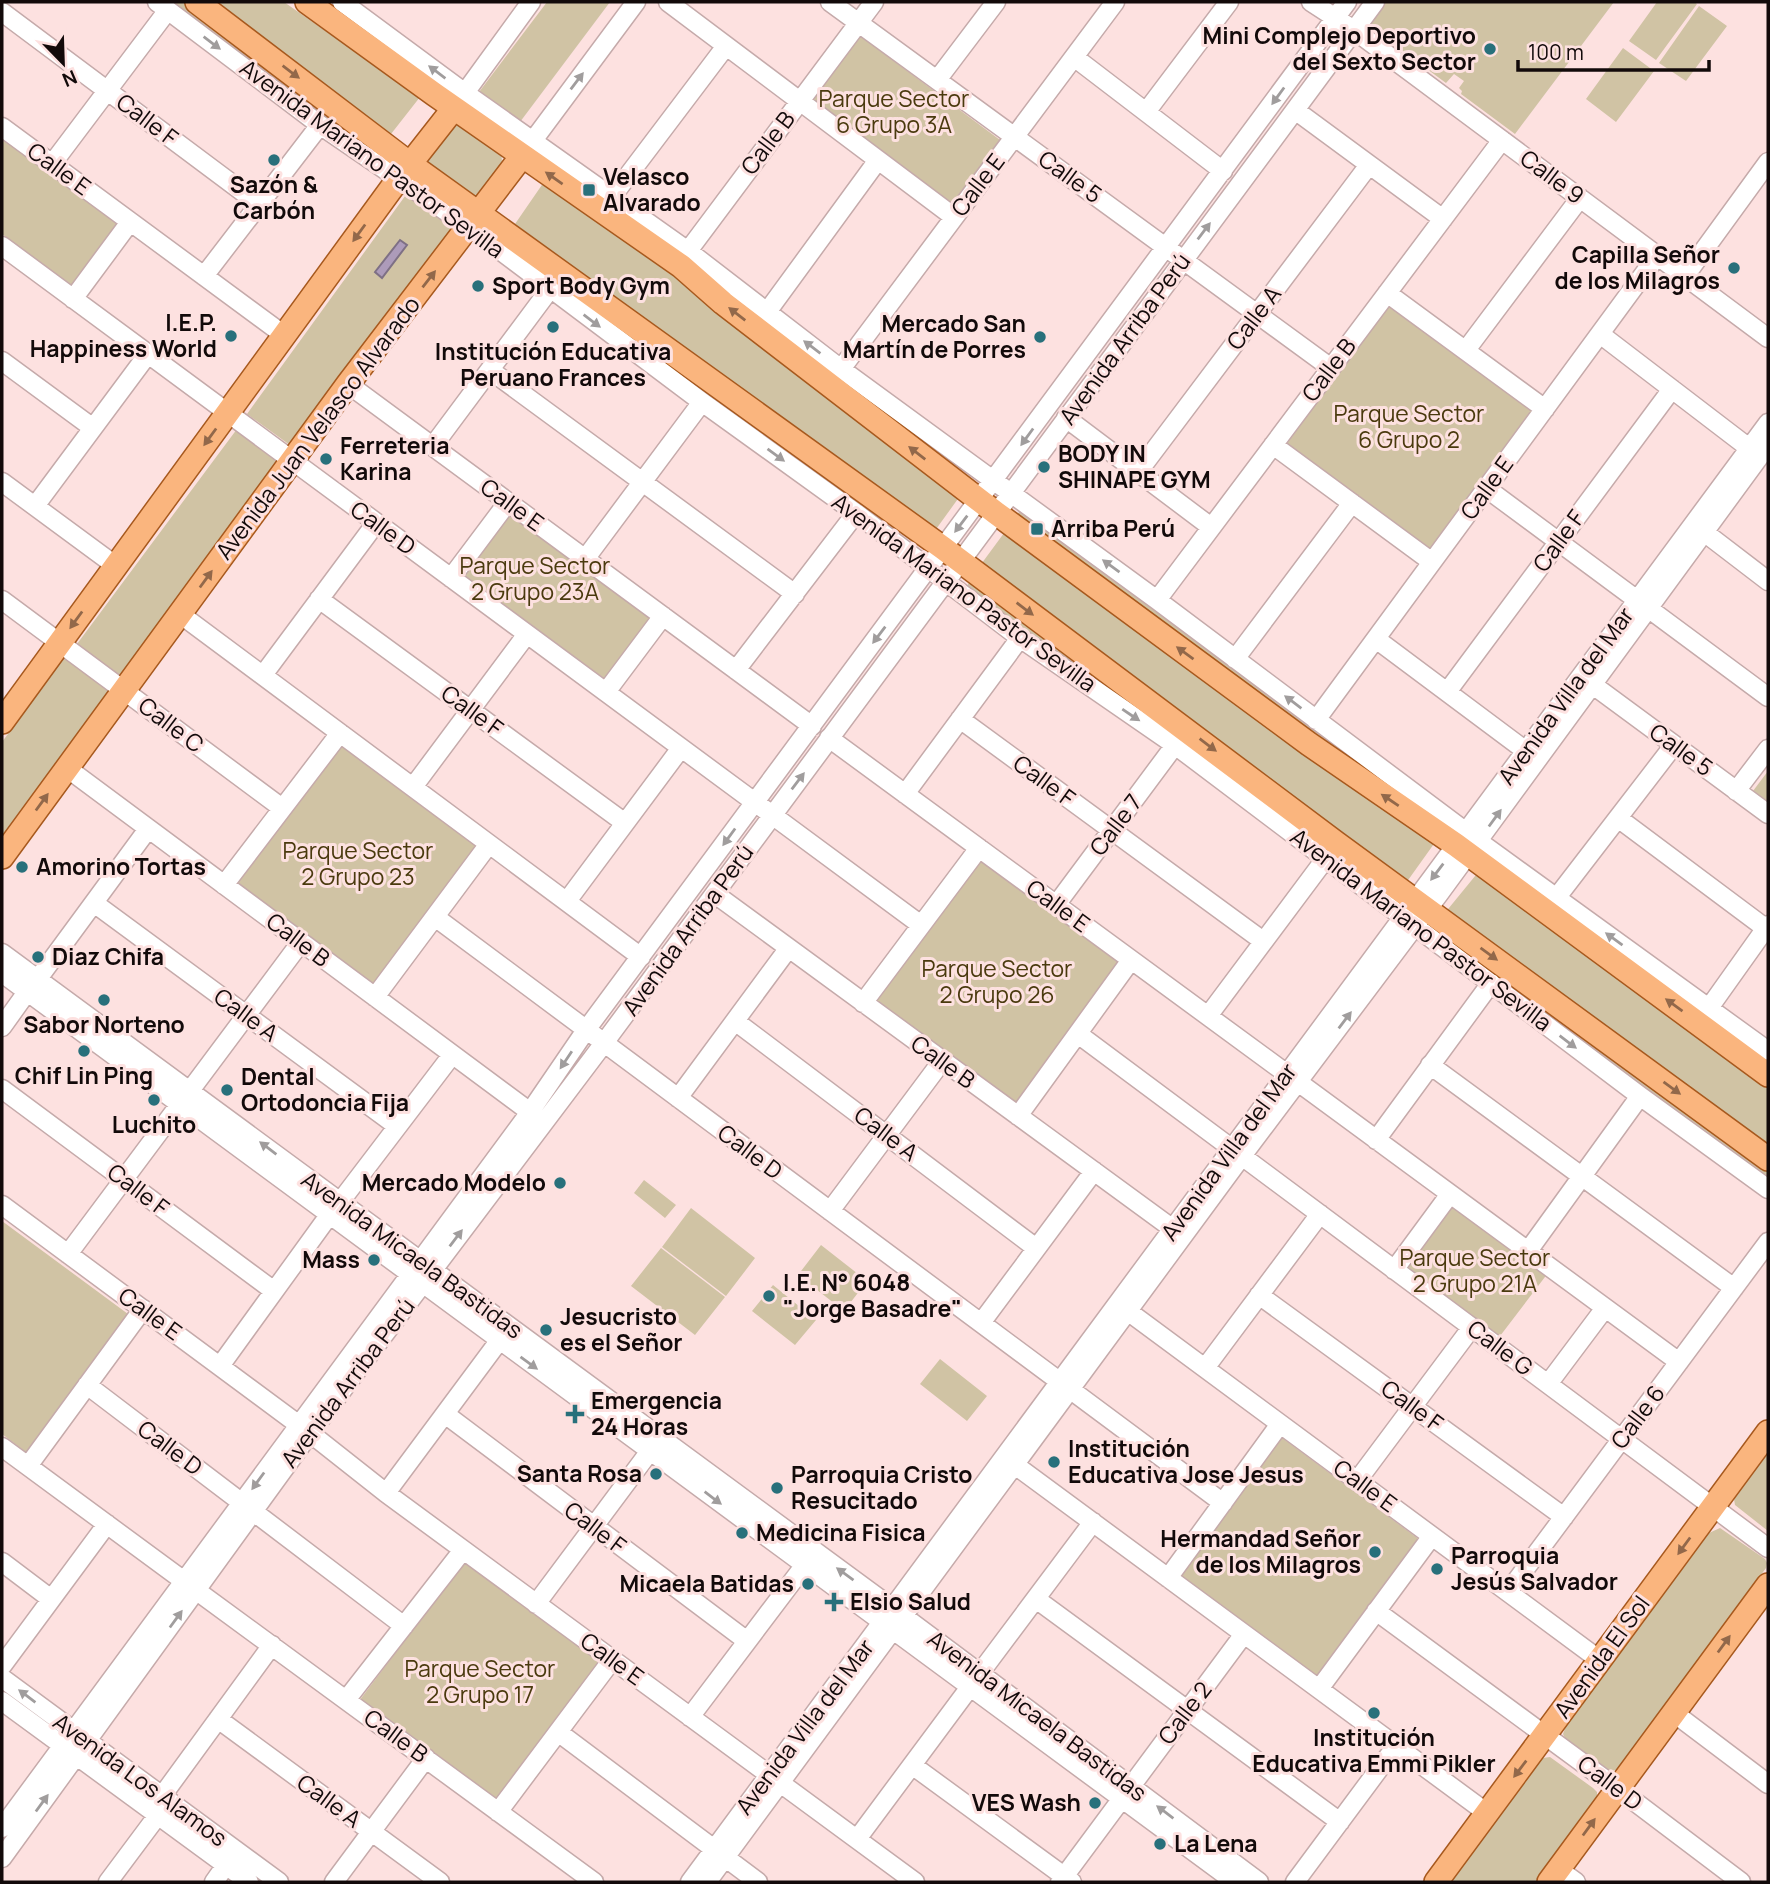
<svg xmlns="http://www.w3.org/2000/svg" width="1770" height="1884" font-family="Manrope,sans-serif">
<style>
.green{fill:#d0c3a4}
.water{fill:#ad9bba;stroke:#7e7085;stroke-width:2}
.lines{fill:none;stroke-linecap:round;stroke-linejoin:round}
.minor-casing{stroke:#c5aaaa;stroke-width:21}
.major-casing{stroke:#a7591e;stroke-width:26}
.minor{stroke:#fff;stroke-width:18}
.major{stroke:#fab57e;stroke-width:23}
.oneway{fill:#a09d9d}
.oneway2{fill:#92684a}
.poi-dot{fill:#28707b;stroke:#fde1e0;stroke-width:2.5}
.labels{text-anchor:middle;stroke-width:6;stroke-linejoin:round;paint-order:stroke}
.poi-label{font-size:23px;font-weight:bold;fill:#120a0a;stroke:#fde1e0;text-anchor:start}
.park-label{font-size:23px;fill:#4a3a0e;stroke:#fde1e0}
.street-label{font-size:23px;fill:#120a0a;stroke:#fde1e0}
</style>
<rect width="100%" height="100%" fill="#fde1e0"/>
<path class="green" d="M 171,2 L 189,2 L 384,146 L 377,156 Z
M 213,2 L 284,2 L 420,97 L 391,134 Z
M 547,2 L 610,2 L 520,122 L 479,92 Z
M 1383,2 L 1614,2 L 1515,134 L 1461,94 L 1462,91 L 1459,88 L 1464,81 L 1454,74 L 1446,83 L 1366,24 Z
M 1657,2 L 1694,2 L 1697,4 L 1656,60 L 1629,41 Z
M 1699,6 L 1727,26 L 1686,81 L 1659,63 Z
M 859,35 L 1000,140 L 951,206 L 809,101 Z
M 1623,48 L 1654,71 L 1616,122 L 1586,99 Z
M 454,125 C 466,127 491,139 499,149 C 502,153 502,160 502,165 L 476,198 L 425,163 Z
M 2,136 L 120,223 L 73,286 L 2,234 Z
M 546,179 L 577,198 L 960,496 L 934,532 L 515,224 Z
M 408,192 L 455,226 L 294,448 L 247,414 Z
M 1389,304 L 1533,409 L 1429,550 L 1286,445 Z
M 237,429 L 283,463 L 123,678 L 77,644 Z
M 1021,509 L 1299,715 L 1443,827 L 1015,518 Z
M 509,510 L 653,616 L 605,679 L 461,574 Z
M 1007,529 L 1114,615 L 1269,727 L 1436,841 L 1406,883 L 979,567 Z
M 971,579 L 1391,900 L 966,588 Z
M 64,658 L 113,694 L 2,846 L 2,742 Z
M 342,743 L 481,845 L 374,987 L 236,884 Z
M 1768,771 L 1768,803 L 1753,791 Z
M 977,858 L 1122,964 L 1016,1108 L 871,1001 Z
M 1480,870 L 1768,1083 L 1768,1152 L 1444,914 Z
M 1442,926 L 1757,1160 L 1768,1171 L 1768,1180 L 1437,933 Z
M 644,1180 L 676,1205 L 665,1218 L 634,1193 Z
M 1453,1202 L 1548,1273 L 1497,1340 L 1402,1269 Z
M 691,1208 L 755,1258 L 726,1296 L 662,1247 Z
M 2,1221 L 128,1314 L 27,1453 L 2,1434 Z
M 821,1245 L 867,1281 L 844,1311 L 798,1275 Z
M 661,1248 L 725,1297 L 695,1335 L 631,1286 Z
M 773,1285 L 816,1320 L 795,1345 L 752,1311 Z
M 940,1359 L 987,1396 L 967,1421 L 920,1384 Z
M 1281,1437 L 1420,1540 L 1318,1678 L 1178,1576 Z
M 1768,1452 L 1768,1531 L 1735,1505 L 1734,1499 Z
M 1720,1528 L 1765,1559 L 1767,1563 L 1766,1568 L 1619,1769 L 1609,1772 L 1567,1742 L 1563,1734 L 1566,1726 L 1709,1533 Z
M 465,1561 L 601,1662 L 497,1801 L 359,1701 Z
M 1550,1757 L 1593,1788 L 1597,1792 L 1597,1799 L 1535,1882 L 1451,1882 L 1538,1763 L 1543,1758 Z"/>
<path class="water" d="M 400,240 L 407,245 L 382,278 L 375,272 Z"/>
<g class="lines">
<defs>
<path id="minor" d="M 157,2 L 320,125 L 469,227 L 702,402 L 856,513 L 1020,638 L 1175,745 L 1640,1096 L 1768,1189
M 342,2 L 465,93 L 688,251 L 841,369 L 1157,600 L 1478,841 L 1768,1051
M 668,2 L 954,217
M 830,2 L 1331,368
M 1311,2 L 1354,30 L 1768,338
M 2,12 L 259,204
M 1074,57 L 1223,171
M 937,80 L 996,2
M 459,101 L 531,2
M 1295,110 L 1443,219
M 1146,112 L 1229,2
M 2,127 L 284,335
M 526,150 L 636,2
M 52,164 L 168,10
M 611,198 L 726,46
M 2,246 L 921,925
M 688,251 L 874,2
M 204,276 L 320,125
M 1685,276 L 1768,162
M 1387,293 L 1545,409
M 73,299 L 130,222
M 767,312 L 878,160
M 1600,334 L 1749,448
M 1466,350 L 1580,198
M 2,361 L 93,428
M 841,369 L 1115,2
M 490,370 L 795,594
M 348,384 L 812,726
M 1066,418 L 1211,527
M 1273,445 L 1432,562
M 433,446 L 550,289
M 1138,472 L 1369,165
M 2,482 L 116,566
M 1486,488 L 1768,697
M 35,506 L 148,354
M 1704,532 L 1768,581
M 585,559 L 702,402
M 451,578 L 508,502
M 319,599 L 625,823
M 2,600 L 282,808
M 1157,600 L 1502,140
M 180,614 L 641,957
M 1376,639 L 1526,751
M 1235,659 L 1352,503
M 736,670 L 856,513
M 263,675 L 376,523
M 1593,685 L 1768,814
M 606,692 L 663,616
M 1447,692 L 1672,389
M 960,719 L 1263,941
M 1316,720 L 1657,256
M 829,738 L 1287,1074
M 67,768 L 530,1112
M 413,787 L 527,634
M 1736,791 L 1768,749
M 905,794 L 1020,638
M 1618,818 L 1768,930
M 224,885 L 340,733
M 715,894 L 1173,1229
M 1557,897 L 1674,745
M 567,901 L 681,748
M 94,903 L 397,1126
M 1056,905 L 1175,745
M 435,917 L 1223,1503
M 2,953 L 903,1616 L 1259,1882
M 2,973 L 1235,1882
M 37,980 L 148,829
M 375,997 L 489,844
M 863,1003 L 979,848
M 1709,1008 L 1768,925
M 1208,1016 L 1326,858
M 735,1021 L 1036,1248
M 2,1027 L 27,992
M 1078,1034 L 1768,1548
M 1430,1065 L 1734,1288
M 1298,1082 L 1679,1362
M 2,1089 L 274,1291
M 678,1098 L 788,949
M 1018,1116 L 1131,960
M 1376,1140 L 1491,983
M 340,1202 L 452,1055
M 2,1205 L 299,1425
M 830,1211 L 942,1061
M 1528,1251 L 1640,1096
M 68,1254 L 301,942
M 1394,1270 L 1450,1194
M 1259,1295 L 1564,1517
M 1129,1312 L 1601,1661
M 981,1323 L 1094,1171
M 220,1366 L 330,1214
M 1205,1368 L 1320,1214
M 1548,1384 L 1605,1308
M 87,1385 L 404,1626
M 445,1414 L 747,1641
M 310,1433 L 386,1493 L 915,1882
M 2,1447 L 184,1581
M 1015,1465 L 1487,1813
M 28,1466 L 143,1309
M 1357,1481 L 1472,1327
M 386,1493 L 499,1341
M 2,1562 L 51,1599
M 1168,1578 L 1280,1424
M 197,1591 L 594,1882
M 1508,1592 L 1768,1242
M 1036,1599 L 1340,1822
M 536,1604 L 650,1451
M 1376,1611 L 1618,1789 L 1741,1882
M 2,1666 L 107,1524
M 980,1673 L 1093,1522
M 2,1678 L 279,1882
M 1319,1689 L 1432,1536
M 346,1700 L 463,1550
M 2,1701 L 249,1882
M 1674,1713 L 1768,1784
M 690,1717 L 804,1566
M 218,1719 L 440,1882
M 558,1732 L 758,1882
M 912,1765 L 1072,1882
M 162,1796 L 272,1645
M 498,1812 L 612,1660
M 2,1828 L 530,1112 L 586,1030 L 1347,2
M 857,1839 L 970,1687
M 2,1858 L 310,1433 L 604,1043 L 1375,2
M 1558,1869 L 1576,1882
M 108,1882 L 158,1815
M 214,1882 L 226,1865
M 334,1882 L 426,1758
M 690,1882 L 1768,423
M 707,1882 L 1242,1156 L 1439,894 L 1768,445
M 1060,1882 L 1244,1634
M 1295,1882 L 1396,1746"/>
<path id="major" d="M 197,2 L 410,164 L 943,548 L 1336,843 L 1768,1159
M 307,2 L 434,94 L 681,266 L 723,303 L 996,513 L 1309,744 L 1456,845 L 1768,1075
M 2,722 L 399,178 L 454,108
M 2,857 L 348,384 L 522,156
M 1436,1882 L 1768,1432
M 1549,1882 L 1768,1585"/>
</defs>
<use href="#minor" class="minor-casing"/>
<use href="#major" class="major-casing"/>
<use href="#minor" class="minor"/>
<use href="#major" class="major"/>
</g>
<defs><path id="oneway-solid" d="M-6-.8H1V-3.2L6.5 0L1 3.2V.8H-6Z" transform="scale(1.75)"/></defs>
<g class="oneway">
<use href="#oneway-solid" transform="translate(212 43) rotate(37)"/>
<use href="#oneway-solid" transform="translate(437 72) rotate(-143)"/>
<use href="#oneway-solid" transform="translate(577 81) rotate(-53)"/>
<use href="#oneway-solid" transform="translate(1278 96) rotate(126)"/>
<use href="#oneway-solid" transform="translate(1204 231) rotate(-53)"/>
<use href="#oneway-solid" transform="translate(592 321) rotate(37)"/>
<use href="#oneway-solid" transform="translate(812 347) rotate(-143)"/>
<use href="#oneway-solid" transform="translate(1027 437) rotate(126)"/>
<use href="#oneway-solid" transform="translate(776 455) rotate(36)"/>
<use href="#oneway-solid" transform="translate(961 524) rotate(127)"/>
<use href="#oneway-solid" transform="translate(1111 566) rotate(-144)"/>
<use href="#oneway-solid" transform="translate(879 635) rotate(127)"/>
<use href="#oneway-solid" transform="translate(1293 702) rotate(-143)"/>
<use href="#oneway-solid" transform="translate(1131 715) rotate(34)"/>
<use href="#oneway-solid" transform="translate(798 781) rotate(-53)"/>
<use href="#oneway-solid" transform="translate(1495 818) rotate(-54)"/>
<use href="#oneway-solid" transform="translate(729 837) rotate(126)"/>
<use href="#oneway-solid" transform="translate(1437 872) rotate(127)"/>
<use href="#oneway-solid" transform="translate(1614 939) rotate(-144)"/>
<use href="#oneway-solid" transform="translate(1345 1020) rotate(-53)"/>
<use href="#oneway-solid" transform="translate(1568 1042) rotate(37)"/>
<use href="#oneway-solid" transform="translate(566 1060) rotate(124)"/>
<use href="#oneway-solid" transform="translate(268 1148) rotate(-143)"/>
<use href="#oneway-solid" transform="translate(456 1238) rotate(-53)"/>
<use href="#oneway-solid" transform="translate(529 1363) rotate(36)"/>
<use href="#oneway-solid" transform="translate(258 1481) rotate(126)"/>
<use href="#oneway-solid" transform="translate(713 1498) rotate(37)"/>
<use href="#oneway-solid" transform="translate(845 1574) rotate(-144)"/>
<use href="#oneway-solid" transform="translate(176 1619) rotate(-54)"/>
<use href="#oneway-solid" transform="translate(27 1696) rotate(-143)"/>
<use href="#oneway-solid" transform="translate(42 1803) rotate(-54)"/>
<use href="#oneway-solid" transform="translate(1165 1812) rotate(-143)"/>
</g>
<g class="oneway2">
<use href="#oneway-solid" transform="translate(291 72) rotate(37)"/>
<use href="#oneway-solid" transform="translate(554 178) rotate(-145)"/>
<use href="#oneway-solid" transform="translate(359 233) rotate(126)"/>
<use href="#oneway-solid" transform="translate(429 279) rotate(-52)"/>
<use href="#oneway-solid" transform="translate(737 314) rotate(-142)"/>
<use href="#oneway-solid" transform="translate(210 437) rotate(126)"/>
<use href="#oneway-solid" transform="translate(917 453) rotate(-142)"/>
<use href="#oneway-solid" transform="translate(206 579) rotate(-54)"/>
<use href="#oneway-solid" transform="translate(1025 609) rotate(37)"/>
<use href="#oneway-solid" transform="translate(76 620) rotate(126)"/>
<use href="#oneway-solid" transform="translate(1185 653) rotate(-144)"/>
<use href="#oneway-solid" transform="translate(1208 745) rotate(37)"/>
<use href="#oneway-solid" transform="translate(1390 800) rotate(-146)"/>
<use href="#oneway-solid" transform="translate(42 802) rotate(-54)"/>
<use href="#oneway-solid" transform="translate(1489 954) rotate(36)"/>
<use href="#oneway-solid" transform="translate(1674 1005) rotate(-144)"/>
<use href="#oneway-solid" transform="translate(1672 1088) rotate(36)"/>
<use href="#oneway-solid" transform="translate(1684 1546) rotate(126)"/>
<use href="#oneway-solid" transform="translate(1724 1644) rotate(-54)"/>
<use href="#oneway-solid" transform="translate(1520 1769) rotate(127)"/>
<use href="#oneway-solid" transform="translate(1589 1827) rotate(-54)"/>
</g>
<g class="poi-dot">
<circle cx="1490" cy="49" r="7"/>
<circle cx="274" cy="160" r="7"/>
<rect x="582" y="183" width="14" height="14" rx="3.5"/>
<circle cx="1734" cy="268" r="7"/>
<circle cx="478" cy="286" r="7"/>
<circle cx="553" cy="327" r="7"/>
<circle cx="231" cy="336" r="7"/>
<circle cx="1040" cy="337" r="7"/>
<circle cx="326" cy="459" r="7"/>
<circle cx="1044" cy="467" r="7"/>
<rect x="1030" y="522" width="14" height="14" rx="3.5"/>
<circle cx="22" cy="867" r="7"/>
<circle cx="38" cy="957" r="7"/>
<circle cx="104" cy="1000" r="7"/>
<circle cx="84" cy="1051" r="7"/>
<circle cx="227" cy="1090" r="7"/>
<circle cx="154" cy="1100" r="7"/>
<circle cx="560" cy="1183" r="7"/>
<circle cx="374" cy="1260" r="7"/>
<circle cx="769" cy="1296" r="7"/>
<circle cx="546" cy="1330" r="7"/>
<path d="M571.5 1403.5h7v7h7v7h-7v7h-7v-7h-7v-7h7z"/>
<circle cx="1054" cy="1462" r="7"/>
<circle cx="656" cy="1474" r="7"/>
<circle cx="777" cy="1488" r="7"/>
<circle cx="742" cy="1533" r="7"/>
<circle cx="1375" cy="1552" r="7"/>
<circle cx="1437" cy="1569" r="7"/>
<circle cx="808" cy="1584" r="7"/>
<path d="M830.5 1591.5h7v7h7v7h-7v7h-7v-7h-7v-7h7z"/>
<circle cx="1374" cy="1713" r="7"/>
<circle cx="1095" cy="1803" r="7"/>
<circle cx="1160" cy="1844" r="7"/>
</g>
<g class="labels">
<g class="poi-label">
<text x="1476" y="44" text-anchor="end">Mini Complejo Deportivo<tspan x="1476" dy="26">del Sexto Sector</tspan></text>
<text x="603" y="185">Velasco<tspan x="603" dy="26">Alvarado</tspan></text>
<text x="274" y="193" text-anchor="middle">Sazón &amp;<tspan x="274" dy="26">Carbón</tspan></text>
<text x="1720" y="263" text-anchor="end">Capilla Señor<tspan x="1720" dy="26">de los Milagros</tspan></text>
<text x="492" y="294">Sport Body Gym</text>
<text x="217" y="331" text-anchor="end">I.E.P.<tspan x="217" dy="26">Happiness World</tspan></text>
<text x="1026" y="332" text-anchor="end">Mercado San<tspan x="1026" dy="26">Martín de Porres</tspan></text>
<text x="553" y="360" text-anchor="middle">Institución Educativa<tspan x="553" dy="26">Peruano Frances</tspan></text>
<text x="340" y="454">Ferreteria<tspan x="340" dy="26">Karina</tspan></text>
<text x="1058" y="462">BODY IN<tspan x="1058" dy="26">SHINAPE GYM</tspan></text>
<text x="1051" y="537">Arriba Perú</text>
<text x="36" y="875">Amorino Tortas</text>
<text x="52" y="965">Diaz Chifa</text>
<text x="104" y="1033" text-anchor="middle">Sabor Norteno</text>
<text x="84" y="1084" text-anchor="middle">Chif Lin Ping</text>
<text x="241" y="1085">Dental<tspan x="241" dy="26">Ortodoncia Fija</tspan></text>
<text x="154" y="1133" text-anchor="middle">Luchito</text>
<text x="546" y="1191" text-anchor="end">Mercado Modelo</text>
<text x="360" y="1268" text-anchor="end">Mass</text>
<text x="783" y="1291">I.E. N° 6048<tspan x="783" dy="26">"Jorge Basadre"</tspan></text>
<text x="560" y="1325">Jesucristo<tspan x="560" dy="26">es el Señor</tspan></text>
<text x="591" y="1409">Emergencia<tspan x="591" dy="26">24 Horas</tspan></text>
<text x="1068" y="1457">Institución<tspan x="1068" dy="26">Educativa Jose Jesus</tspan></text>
<text x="642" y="1482" text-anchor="end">Santa Rosa</text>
<text x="791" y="1483">Parroquia Cristo<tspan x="791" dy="26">Resucitado</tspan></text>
<text x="756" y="1541">Medicina Fisica</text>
<text x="1361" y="1547" text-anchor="end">Hermandad Señor<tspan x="1361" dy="26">de los Milagros</tspan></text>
<text x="1451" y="1564">Parroquia<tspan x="1451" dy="26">Jesús Salvador</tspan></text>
<text x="794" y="1592" text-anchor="end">Micaela Batidas</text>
<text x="850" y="1610">Elsio Salud</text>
<text x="1374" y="1746" text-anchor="middle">Institución<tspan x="1374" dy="26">Educativa Emmi Pikler</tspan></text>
<text x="1081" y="1811" text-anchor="end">VES Wash</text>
<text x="1174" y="1852">La Lena</text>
</g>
<g class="park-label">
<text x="894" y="107">Parque Sector<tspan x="894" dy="26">6 Grupo 3A</tspan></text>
<text x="1409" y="422">Parque Sector<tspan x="1409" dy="26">6 Grupo 2</tspan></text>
<text x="535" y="574">Parque Sector<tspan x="535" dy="26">2 Grupo 23A</tspan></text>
<text x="358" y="859">Parque Sector<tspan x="358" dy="26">2 Grupo 23</tspan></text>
<text x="997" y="977">Parque Sector<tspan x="997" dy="26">2 Grupo 26</tspan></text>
<text x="1475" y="1266">Parque Sector<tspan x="1475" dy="26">2 Grupo 21A</tspan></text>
<text x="480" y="1677">Parque Sector<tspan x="480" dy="26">2 Grupo 17</tspan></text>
</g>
<g class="street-label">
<text transform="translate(147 120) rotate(37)" y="8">Calle F</text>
<text transform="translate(768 143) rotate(-53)" y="8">Calle B</text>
<text transform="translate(372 159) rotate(36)" y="8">Avenida Mariano Pastor Sevilla</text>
<text transform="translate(59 169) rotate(36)" y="8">Calle E</text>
<text transform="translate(1070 177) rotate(36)" y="8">Calle 5</text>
<text transform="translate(1552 177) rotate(37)" y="8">Calle 9</text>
<text transform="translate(978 185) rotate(-53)" y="8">Calle E</text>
<text transform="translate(1254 318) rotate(-53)" y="8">Calle A</text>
<text transform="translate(1125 339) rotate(-54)" y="8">Avenida Arriba Perú</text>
<text transform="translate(1329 370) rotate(-53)" y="8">Calle B</text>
<text transform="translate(318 428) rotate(-53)" y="8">Avenida Juan Velasco Alvarado</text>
<text transform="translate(1487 488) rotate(-54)" y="8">Calle E</text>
<text transform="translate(512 505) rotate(36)" y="8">Calle E</text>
<text transform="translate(383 528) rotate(36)" y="8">Calle D</text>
<text transform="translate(1559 541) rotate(-54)" y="8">Calle F</text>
<text transform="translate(964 593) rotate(36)" y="8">Avenida Mariano Pastor Sevilla</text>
<text transform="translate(1566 696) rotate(-54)" y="8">Avenida Villa del Mar</text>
<text transform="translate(472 711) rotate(36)" y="8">Calle F</text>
<text transform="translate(171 725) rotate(37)" y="8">Calle C</text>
<text transform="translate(1681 750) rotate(36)" y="8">Calle 5</text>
<text transform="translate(1044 781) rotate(36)" y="8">Calle F</text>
<text transform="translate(1116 825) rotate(-53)" y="8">Calle 7</text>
<text transform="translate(1058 906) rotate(36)" y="8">Calle E</text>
<text transform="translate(688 930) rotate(-54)" y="8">Avenida Arriba Perú</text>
<text transform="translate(1421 930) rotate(37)" y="8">Avenida Mariano Pastor Sevilla</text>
<text transform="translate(298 940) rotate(37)" y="8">Calle B</text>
<text transform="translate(246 1015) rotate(36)" y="8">Calle A</text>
<text transform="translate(943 1062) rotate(36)" y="8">Calle B</text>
<text transform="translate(886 1134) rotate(37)" y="8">Calle A</text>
<text transform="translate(750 1152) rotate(37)" y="8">Calle D</text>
<text transform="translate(1229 1152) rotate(-54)" y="8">Avenida Villa del Mar</text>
<text transform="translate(138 1190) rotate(37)" y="8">Calle F</text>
<text transform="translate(412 1255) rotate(36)" y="8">Avenida Micaela Bastidas</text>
<text transform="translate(150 1314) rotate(36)" y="8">Calle E</text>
<text transform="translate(1500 1348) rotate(37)" y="8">Calle G</text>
<text transform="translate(348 1383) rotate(-53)" y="8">Avenida Arriba Perú</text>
<text transform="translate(1412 1406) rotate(36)" y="8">Calle F</text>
<text transform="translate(1638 1417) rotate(-53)" y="8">Calle 6</text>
<text transform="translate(170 1448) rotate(37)" y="8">Calle D</text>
<text transform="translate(1365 1486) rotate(36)" y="8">Calle E</text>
<text transform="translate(595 1528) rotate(37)" y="8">Calle F</text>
<text transform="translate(1602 1657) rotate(-54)" y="8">Avenida El Sol</text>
<text transform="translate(612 1659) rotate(36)" y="8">Calle E</text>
<text transform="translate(1185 1713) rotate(-53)" y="8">Calle 2</text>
<text transform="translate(1037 1716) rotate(37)" y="8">Avenida Micaela Bastidas</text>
<text transform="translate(805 1727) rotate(-53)" y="8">Avenida Villa del Mar</text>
<text transform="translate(396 1736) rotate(36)" y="8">Calle B</text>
<text transform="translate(140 1780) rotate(36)" y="8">Avenida Los Alamos</text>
<text transform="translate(1610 1783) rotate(37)" y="8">Calle D</text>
<text transform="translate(329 1801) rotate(36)" y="8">Calle A</text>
</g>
</g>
<rect width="1770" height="1884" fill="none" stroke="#120a0a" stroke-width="7"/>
<g transform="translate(63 63) rotate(157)" stroke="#fde1e0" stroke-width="5" paint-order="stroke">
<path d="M0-5L12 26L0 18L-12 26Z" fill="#120a0a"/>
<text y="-10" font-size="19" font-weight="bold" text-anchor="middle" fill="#120a0a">N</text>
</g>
<path d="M1518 60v10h191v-10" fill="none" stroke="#120a0a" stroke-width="3.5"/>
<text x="1528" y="60" font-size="21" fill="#120a0a" stroke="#fde1e0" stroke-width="5" paint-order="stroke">100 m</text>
</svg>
